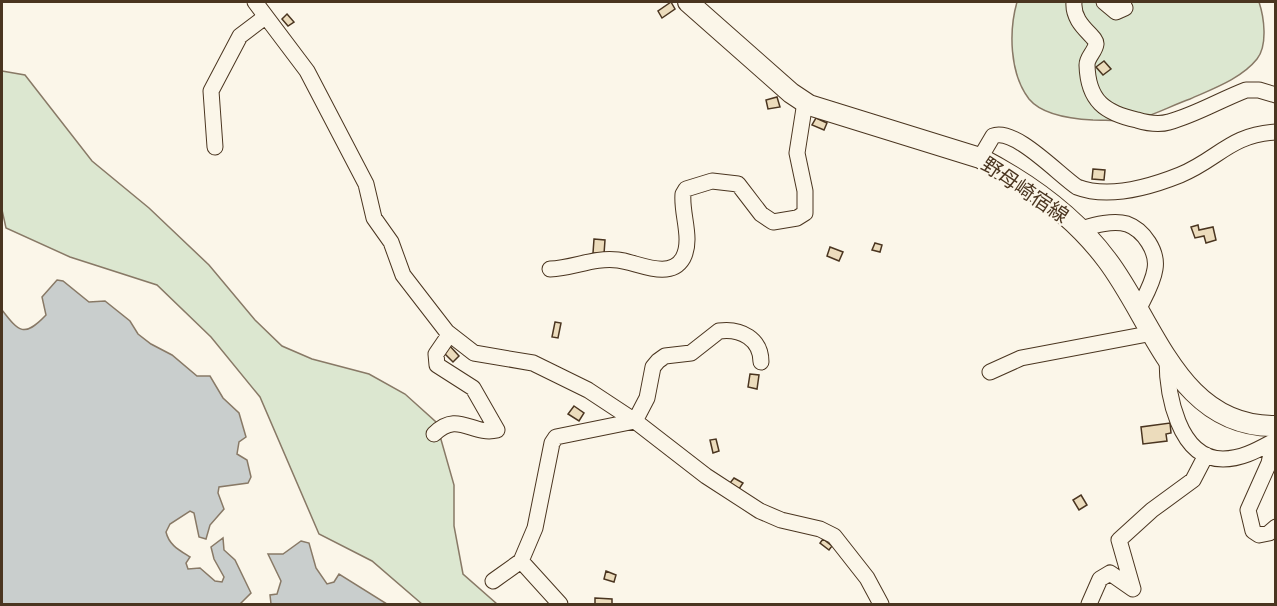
<svg xmlns="http://www.w3.org/2000/svg" width="1277" height="606" font-family="Inter,'Noto Sans JP',sans-serif">
<style>
.green{fill:#dce7d0;stroke:#887966;stroke-width:1.5}
.water{fill:#c9cecd;stroke:#887966;stroke-width:1.5}
.building{fill:#ecdcbc;stroke:#4a3520;stroke-width:1.5}
.lines{fill:none;stroke-linecap:round;stroke-linejoin:round}
.minor-casing{stroke:#4a3520;stroke-width:17}
.major-casing{stroke:#4a3520;stroke-width:22}
.minor{stroke:#fbf6e9;stroke-width:15}
.major{stroke:#fbf6e9;stroke-width:20}
.labels{text-anchor:middle;stroke-width:4.5;stroke-linejoin:round;paint-order:stroke}
.street-label{font-size:20px;fill:#4a3520;stroke:#fbf6e9}
</style>
<rect width="100%" height="100%" fill="#fbf6e9"/>
<path class="green" d="M 1017,2 L 1259,2 C 1264,17 1268,45 1257,59 C 1241,79 1212,89 1190,99 C 1173,105 1156,114 1139,119 C 1125,122 1107,120 1093,120 C 1073,119 1043,116 1029,99 C 1009,73 1009,30 1017,2 Z
M 2,71 L 25,75 L 92,161 L 149,208 L 209,265 L 255,320 L 282,346 L 312,359 L 369,374 L 405,394 L 436,422 L 454,485 L 454,526 L 463,574 L 497,604 L 422,604 L 372,561 L 319,534 L 260,397 L 211,337 L 157,285 L 70,257 L 6,228 L 2,210 Z"/>
<path class="water" d="M 57,280 L 63,281 L 89,302 L 105,301 L 130,321 L 138,334 L 151,344 L 172,355 L 197,376 L 210,376 L 223,398 L 239,413 L 246,437 L 239,442 L 237,454 L 247,460 L 251,477 L 248,483 L 219,487 L 218,493 L 224,509 L 210,525 L 206,539 L 199,537 L 194,513 L 190,511 L 170,524 L 166,532 C 169,545 179,550 190,557 L 186,563 L 188,569 L 200,568 L 215,581 L 222,582 L 224,577 L 214,559 L 211,547 L 223,538 L 224,550 L 235,560 L 251,593 L 240,604 L 2,604 L 2,310 C 19,332 24,338 46,315 L 42,297 Z
M 301,541 L 309,543 L 316,568 L 327,584 L 334,582 L 339,574 L 387,604 L 271,604 L 270,595 L 277,594 L 281,581 L 268,554 L 283,554 Z"/>
<path class="building" d="M 671,2 L 675,9 L 662,18 L 658,11 Z
M 287,14 L 294,22 L 288,26 L 282,19 Z
M 1104,61 L 1111,69 L 1103,75 L 1096,67 Z
M 777,97 L 780,107 L 768,109 L 766,100 Z
M 816,118 L 827,123 L 824,130 L 812,125 Z
M 1093,169 L 1105,170 L 1104,180 L 1092,179 Z
M 1198,225 L 1199,230 L 1213,227 L 1216,240 L 1206,243 L 1204,236 L 1195,238 L 1191,227 Z
M 594,239 L 605,240 L 604,254 L 593,253 Z
M 875,243 L 882,245 L 880,252 L 872,250 Z
M 830,247 L 843,252 L 839,261 L 827,256 Z
M 555,322 L 561,323 L 558,338 L 552,337 Z
M 449,345 L 459,356 L 453,362 L 443,352 Z
M 750,374 L 759,375 L 757,389 L 748,387 Z
M 574,406 L 584,413 L 579,421 L 568,414 Z
M 1170,423 L 1171,433 L 1166,434 L 1167,441 L 1143,444 L 1141,427 Z
M 716,439 L 719,451 L 713,453 L 710,440 Z
M 734,478 L 743,483 L 739,489 L 730,483 Z
M 1081,495 L 1087,505 L 1079,510 L 1073,500 Z
M 823,539 L 832,546 L 829,550 L 820,543 Z
M 606,571 L 616,575 L 614,582 L 604,579 Z
M 595,598 L 612,599 L 612,604 L 595,604 Z"/>
<g class="lines">
<defs>
<path id="minor" d="M 255,2 L 307,71 L 366,184 L 374,218 L 391,242 L 403,275 L 447,332 L 474,353 L 533,363 L 588,390 L 635,421 L 706,476 L 760,511 L 781,520 L 820,529 L 834,536 L 867,578 L 881,604
M 1074,2 C 1072,25 1097,36 1096,44 C 1095,52 1087,57 1087,65 C 1088,101 1105,113 1137,120 C 1147,123 1159,125 1169,122 C 1195,115 1220,100 1246,90 L 1259,90 L 1276,95
M 1104,2 L 1116,12 L 1125,8 L 1122,2
M 215,147 L 211,91 L 240,36 L 265,17
M 980,158 L 993,136 C 1014,127 1058,174 1077,187 C 1108,199 1150,187 1180,175 C 1219,159 1229,135 1276,132
M 1081,229 C 1095,225 1113,220 1127,224 C 1144,230 1158,252 1155,269 C 1153,283 1145,296 1139,308
M 550,269 C 574,268 594,257 618,260 C 637,262 670,281 683,258 C 693,239 681,214 683,194 L 686,189 L 712,181 L 738,184 L 761,214 L 773,222 L 797,218 L 805,213 L 805,191 L 797,153 L 805,102
M 1167,359 C 1167,393 1178,459 1223,459 C 1243,459 1259,449 1276,440
M 990,372 L 1021,358 L 1153,333
M 434,434 C 458,410 472,436 497,430 L 473,388 L 437,365 L 436,354 L 449,335
M 1274,441 L 1269,463 L 1248,510 L 1253,531 L 1259,535 L 1269,533 L 1276,527
M 521,561 L 560,604
M 493,581 L 521,561 L 535,528 L 552,443 L 556,437 L 635,421 L 647,398 L 653,367 L 658,361 L 665,356 L 691,353 L 719,331 C 741,328 761,339 761,362
M 1089,604 L 1100,579 L 1110,573 L 1133,589 L 1119,540 L 1152,510 L 1193,480 L 1206,455"/>
<path id="major" d="M 688,2 L 791,93 L 809,105 L 980,158 C 1028,183 1075,217 1107,260 C 1155,323 1179,428 1276,426"/>
</defs>
<use href="#minor" class="minor-casing"/>
<use href="#major" class="major-casing"/>
<use href="#minor" class="minor"/>
<use href="#major" class="major"/>
</g>
<g class="labels">
<g class="street-label">
<text transform="translate(1025 190) rotate(34)" y="7">野母崎宿線</text>
</g>
</g>
<rect width="1277" height="606" fill="none" stroke="#4a3520" stroke-width="6"/>
</svg>
